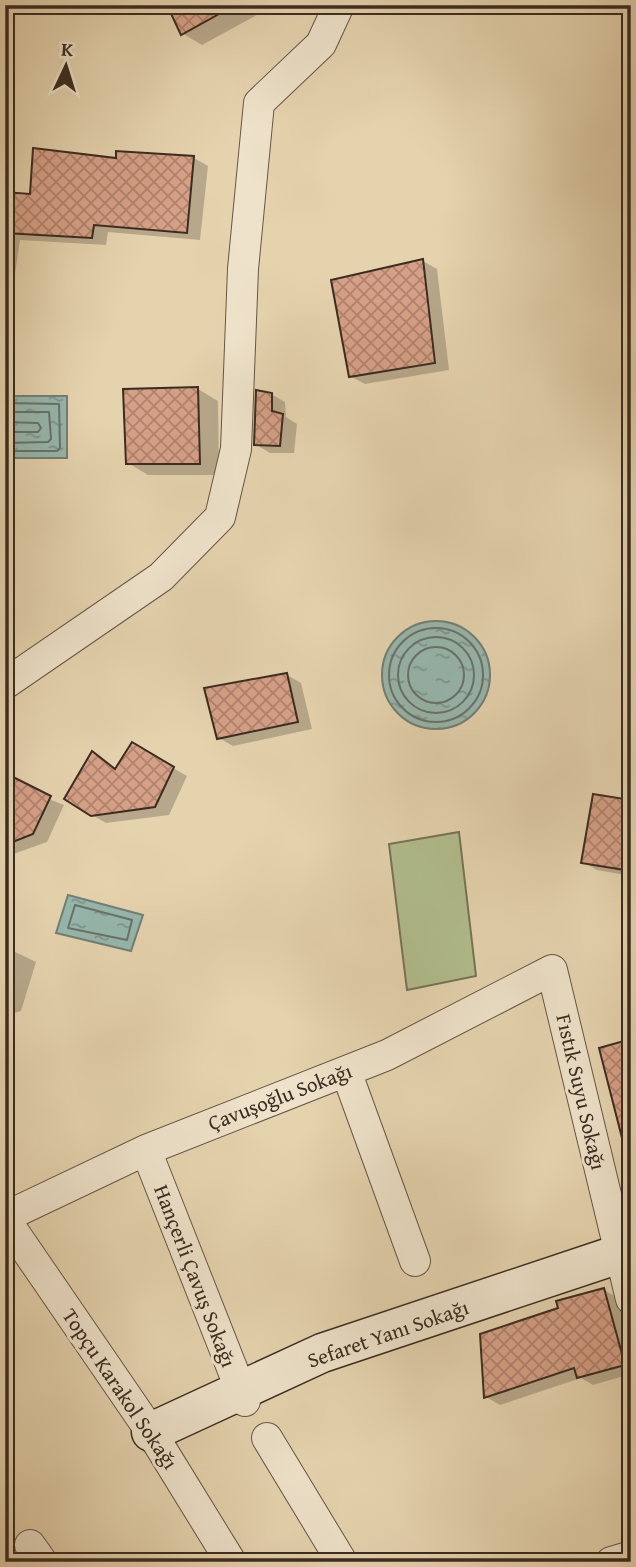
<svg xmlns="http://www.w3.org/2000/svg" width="636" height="1567" font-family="'Gentium Book Plus',serif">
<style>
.green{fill:#b1bd8d;stroke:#767457;stroke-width:2}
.water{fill:url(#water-ripples);stroke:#727f76;stroke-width:2}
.shadow{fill:#0003}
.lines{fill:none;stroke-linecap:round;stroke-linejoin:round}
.shore{stroke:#687268;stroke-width:2}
.building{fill:url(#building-cross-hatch);stroke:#3b2c21;stroke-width:2}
.street-casing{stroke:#665644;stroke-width:32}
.secondary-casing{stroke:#3b2c21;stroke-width:41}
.street{stroke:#eee2ca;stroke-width:30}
.secondary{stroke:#eee2ca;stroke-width:38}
.labels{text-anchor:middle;stroke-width:6;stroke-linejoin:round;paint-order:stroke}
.street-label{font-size:21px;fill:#3b2c21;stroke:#eee2ca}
</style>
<defs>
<pattern id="water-ripples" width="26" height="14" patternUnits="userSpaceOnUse" patternTransform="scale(1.75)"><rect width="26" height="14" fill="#96b7ae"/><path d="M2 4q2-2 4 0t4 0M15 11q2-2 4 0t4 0" fill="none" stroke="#7c958d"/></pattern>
<pattern id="building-cross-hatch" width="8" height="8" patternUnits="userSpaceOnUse" patternTransform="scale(1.75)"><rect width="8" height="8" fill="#d6a086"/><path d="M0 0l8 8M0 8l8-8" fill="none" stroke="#af836d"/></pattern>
</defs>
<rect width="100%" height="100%" fill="#e5d3ae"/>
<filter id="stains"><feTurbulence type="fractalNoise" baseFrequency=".00286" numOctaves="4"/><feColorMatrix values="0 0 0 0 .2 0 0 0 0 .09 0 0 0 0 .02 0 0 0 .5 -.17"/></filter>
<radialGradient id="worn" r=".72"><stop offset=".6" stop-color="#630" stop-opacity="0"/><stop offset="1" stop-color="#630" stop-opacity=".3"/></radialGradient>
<path class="green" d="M 459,832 L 476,976 L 407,990 L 389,844 Z"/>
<path class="water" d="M 5,396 L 67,396 L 67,458 L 5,458 Z
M382 675a54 54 0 1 1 108 0a54 54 0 1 1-108 0Z
M 68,895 L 143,915 L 131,951 L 56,933 Z"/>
<path class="shadow" d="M 169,5 L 275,5 L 202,45 L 182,33 Z
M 194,158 L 208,166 L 200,240 L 108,232 L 106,245 L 20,240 L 15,274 L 5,274 L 5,194 L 31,195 Z
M 423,261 L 437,269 L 449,370 L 365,384 L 350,376 Z
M 198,389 L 218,401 L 219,475 L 148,475 L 128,463 Z
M 271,394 L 285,402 L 286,417 L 297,424 L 294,453 L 270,453 L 255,444 Z
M 287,675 L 301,683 L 312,729 L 233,746 L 219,738 Z
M 132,744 L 187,776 L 169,815 L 106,823 L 92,815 L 93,753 L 117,770 Z
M 5,782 L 64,805 L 47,842 L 5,857 Z
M 631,801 L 631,876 L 597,870 L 583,862 Z
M 5,947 L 36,962 L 21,1011 L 5,1016 Z
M 604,1290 L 618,1298 L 631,1346 L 631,1374 L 593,1385 L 581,1378 L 500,1405 L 486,1397 L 560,1309 Z"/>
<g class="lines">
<path class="shore" d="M 5,403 L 59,404 L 60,448 L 57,451 L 5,451
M 5,412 L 49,412 L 51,439 L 48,442 L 5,443
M 5,422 L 38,423 L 41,428 L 38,432 L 5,432
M389 675a47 47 0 1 1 94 0a47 47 0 1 1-94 0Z
M398 675a38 38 0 1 1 76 0a38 38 0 1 1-76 0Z
M408 675a28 28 0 1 1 56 0a28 28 0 1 1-56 0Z
M 75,905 L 132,920 L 127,940 L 68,928 Z"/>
</g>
<path class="building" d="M 167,5 L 235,5 L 181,35 Z
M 33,148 L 116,158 L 116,151 L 194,156 L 187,233 L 94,225 L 92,238 L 5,233 L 5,192 L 30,194 Z
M 423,259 L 435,363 L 349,377 L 331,280 Z
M 198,387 L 200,464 L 126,464 L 123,389 Z
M 256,390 L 272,393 L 272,411 L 283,414 L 280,446 L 254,445 Z
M 287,673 L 298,722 L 217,739 L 204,688 Z
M 132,742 L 174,767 L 155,807 L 91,816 L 64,799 L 92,751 L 115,769 Z
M 5,773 L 51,796 L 33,834 L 5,845 Z
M 593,794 L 631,800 L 631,871 L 581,863 Z
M 631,1039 L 631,1137 L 622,1138 L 599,1048 Z
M 604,1288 L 625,1365 L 577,1378 L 574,1368 L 484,1398 L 480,1334 L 558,1308 L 556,1301 Z"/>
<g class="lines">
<defs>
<path id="street" d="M 5,684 L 161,577 L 220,517 L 236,449 L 243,269 L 259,103 L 321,44 L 339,5
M 346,1071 L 415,1261
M 146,1150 L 245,1401
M 5,1217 L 146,1150 L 387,1055 L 552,970 L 631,1299
M 5,1219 L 151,1432 L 231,1562
M 267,1438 L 342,1562
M 30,1545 L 42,1562
M 611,1562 L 631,1556"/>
<path id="secondary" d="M 151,1432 L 322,1353 L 631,1250"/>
</defs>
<use href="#street" class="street-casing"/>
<use href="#secondary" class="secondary-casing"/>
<use href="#street" class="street"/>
<use href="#secondary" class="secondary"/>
</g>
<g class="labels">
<g class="street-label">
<text transform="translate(581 1092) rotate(77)" y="7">Fıstık Suyu Sokağı</text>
<text transform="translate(280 1097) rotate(-21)" y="7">Çavuşoğlu Sokağı</text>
<text transform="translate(195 1276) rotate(69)" y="7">Hançerli Çavuş Sokağı</text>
<text transform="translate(388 1334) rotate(-19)" y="7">Sefaret Yanı Sokağı</text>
<text transform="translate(120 1389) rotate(56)" y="7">Topçu Karakol Sokağı</text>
</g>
</g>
<rect width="636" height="1567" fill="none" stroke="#e5d3ae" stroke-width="28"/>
<rect x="7" y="7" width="622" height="1553" fill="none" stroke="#3b2c21" stroke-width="3.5"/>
<rect x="14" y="14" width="608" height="1539" fill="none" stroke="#3b2c21" stroke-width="2"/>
<g transform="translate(66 66) rotate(4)" stroke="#eee2ca" stroke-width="5" paint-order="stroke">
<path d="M0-5L12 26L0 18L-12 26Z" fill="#3b2c21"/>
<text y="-10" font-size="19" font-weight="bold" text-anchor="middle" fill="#3b2c21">K</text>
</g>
<rect width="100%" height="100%" filter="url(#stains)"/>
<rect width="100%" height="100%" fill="url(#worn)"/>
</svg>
